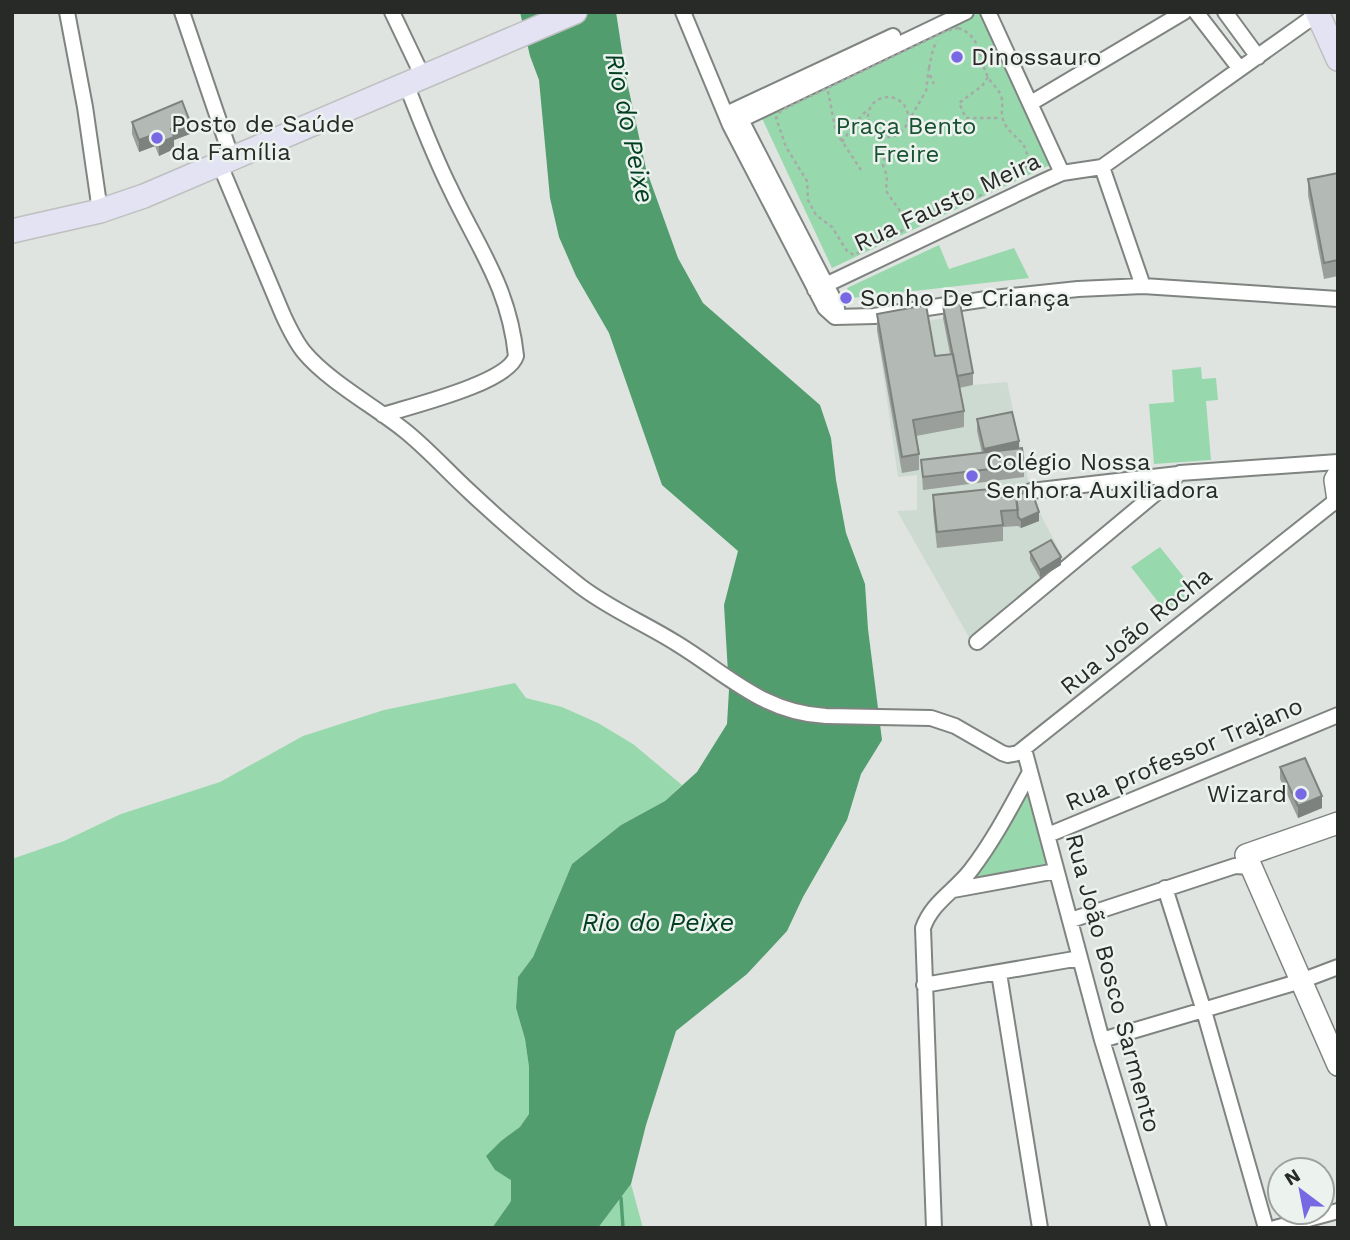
<svg xmlns="http://www.w3.org/2000/svg" width="1350" height="1240" font-family="'Work Sans',sans-serif">
<style>
.built{fill:#cddad1}
.green{fill:#98d8ad}
.water{fill:#519d6e}
.lines{fill:none;stroke-linecap:round;stroke-linejoin:round}
.stream{stroke:#519d6e;stroke-width:3.5}
.street-casing{stroke:#7f8481;stroke-width:18}
.secondary-casing{stroke:#7f8481;stroke-width:24}
.primary-casing{stroke:#bebfbe;stroke-width:26}
.path{stroke:#a6aba7;stroke-width:2.5;stroke-dasharray:3.5 3.5;stroke-linecap:butt}
.street{stroke:#fff;stroke-width:14}
.secondary{stroke:#fff;stroke-width:21}
.primary{stroke:#e3e3f3;stroke-width:23}
.wall{fill:#9a9f9b}
.shaded-wall{fill:#7d827e}
.building{fill:#b3b9b4;stroke:#7d827e;stroke-width:2}
.poi-dot{fill:#7968e3;stroke:#ecf2ed;stroke-width:2.5}
.labels{text-anchor:middle;stroke-width:5;stroke-linejoin:round;paint-order:stroke}
.poi-label{font-size:24px;fill:#282a28;stroke:#ecf2ed;text-anchor:start}
.park-label{font-size:24px;fill:#195231;stroke:#ecf2ed}
.street-label{font-size:24px;fill:#282a28;stroke:#ecf2ed}
.water-label{font-size:26px;font-style:italic;fill:#003e1f;stroke:#ecf2ed}
</style>
<rect width="100%" height="100%" fill="#dfe4e0"/>
<path class="built" d="M 960,315 L 973,385 L 1007,382 L 1032,498 L 1066,563 L 970,639 L 897,511 L 917,510 L 917,475 L 898,477 L 877,330 Z"/>
<path class="green" d="M 981,12 L 1052,164 L 832,268 L 761,116 Z
M 939,245 L 949,269 L 1014,248 L 1029,278 L 852,298 L 847,288 Z
M 1201,367 L 1202,379 L 1216,378 L 1218,400 L 1206,401 L 1211,460 L 1154,464 L 1149,404 L 1174,402 L 1172,370 Z
M 1160,547 L 1194,590 L 1165,611 L 1131,567 Z
M 515,683 L 526,698 L 562,707 L 598,723 L 633,744 L 682,785 L 665,801 L 621,825 L 572,864 L 533,957 L 518,977 L 516,1008 L 525,1039 L 529,1067 L 529,1114 L 521,1127 L 501,1141 L 495,1170 L 511,1179 L 511,1201 L 492,1228 L 12,1228 L 12,859 L 64,841 L 121,814 L 220,782 L 303,736 L 384,710 Z
M 1032,786 L 1055,864 L 975,879 Z
M 631,1184 L 643,1228 L 598,1228 Z"/>
<path class="water" d="M 520,12 L 616,12 L 626,77 L 646,169 L 678,258 L 703,303 L 820,405 L 831,438 L 836,480 L 846,533 L 865,584 L 868,629 L 882,740 L 861,774 L 847,820 L 803,897 L 787,931 L 747,974 L 676,1031 L 646,1125 L 631,1184 L 598,1228 L 492,1228 L 511,1201 L 511,1180 L 495,1170 L 486,1156 L 501,1141 L 520,1127 L 529,1114 L 529,1067 L 525,1039 L 516,1008 L 518,977 L 533,957 L 572,864 L 621,825 L 665,801 L 697,772 L 727,724 L 729,690 L 724,605 L 738,551 L 662,485 L 609,333 L 576,276 L 559,237 L 550,198 L 539,80 L 530,56 Z"/>
<g class="lines">
<path class="stream" d="M 621,1198 L 623,1228"/>
<defs>
<path id="street" d="M 67,12 L 85,107 L 100,211
M 182,12 L 232,159
M 392,12 L 423,77
M 683,12 L 730,125 L 825,308 L 835,317 L 874,316 L 993,298 L 1078,289 L 1143,286 L 1338,299
M 988,12 L 1062,173
M 1196,12 L 1240,69
M 1225,12 L 1258,57
M 1031,103 L 1184,12
M 726,114 L 893,36
M 738,114 L 835,302 L 837,308 L 835,317
M 730,125 L 966,12
M 220,165 L 283,315 C 289,328 295,341 304,352 C 328,381 374,406 404,430 C 428,449 448,472 470,492 C 505,525 542,556 580,586 C 610,609 644,623 676,643 C 727,674 763,713 826,716 L 931,718 L 955,726 L 1002,753 L 1008,755 L 1018,753 L 1338,499
M 1102,167 L 1143,286
M 815,290 L 1042,182 L 1062,173 L 1102,167 L 1320,12
M 383,415 C 411,406 508,383 516,356 C 509,287 478,248 450,188 C 433,154 420,119 406,84
M 1031,491 L 1178,474
M 977,642 L 1180,473 L 1338,462
M 1024,749 L 1102,1040 L 1159,1228
M 1048,835 L 1338,715
M 1165,888 L 1204,1011 L 1266,1228
M 953,890 L 1056,871
M 1071,920 L 1235,866 L 1251,867
M 999,973 L 1040,1228
M 924,985 L 1080,958
M 1102,1040 L 1301,981 L 1338,967
M 934,1228 L 923,928 C 932,902 955,891 971,870 C 994,840 1012,805 1030,772
M 1275,1228 L 1338,1211"/>
<path id="secondary" d="M 1338,475 L 1335,480 L 1338,500
M 1338,823 L 1246,855 L 1338,1065"/>
<path id="primary" d="M 1317,12 L 1338,59
M 12,231 L 100,211 L 144,196 L 575,12"/>
</defs>
<use href="#street" class="street-casing"/>
<use href="#secondary" class="secondary-casing"/>
<use href="#primary" class="primary-casing"/>
<path class="path" d="M 958,28 C 982,36 978,58 988,77 C 992,85 1001,90 1002,100 C 1003,105 1001,111 1002,116 C 1008,142 1035,136 1025,173 L 979,196 L 972,193 L 907,221 L 902,231 L 854,255 L 847,251 L 832,227 L 816,215 L 808,200 L 807,181 L 786,147 L 776,118 L 780,112 L 786,108 L 946,31 Z
M 929,68 L 933,49 L 937,41
M 930,75 L 934,84
M 988,77 L 982,86 L 959,103 L 966,118 L 1000,118
M 828,91 L 836,132 L 861,170
M868 117a20 20 0 1 1 40 0a20 20 0 1 1-40 0Z
M 908,122 L 926,91 L 929,68
M 882,137 L 886,146 L 883,165 L 887,176 L 886,191 L 907,221
M 842,142 L 855,123 L 868,109"/>
<use href="#street" class="street"/>
<use href="#secondary" class="secondary"/>
<use href="#primary" class="primary"/>
</g>
<path class="wall" d="M 132,122 L 190,134 L 174,140 L 174,149 L 159,156 L 155,146 L 139,152 L 132,134 Z
M 1338,173 L 1338,276 L 1324,279 L 1308,195 L 1308,179 Z
M 943,306 L 973,373 L 973,385 L 959,388 L 964,411 L 964,427 L 916,436 L 919,454 L 919,470 L 902,473 L 877,330 L 877,314 L 935,356 L 950,354 L 943,318 Z
M 977,419 L 1019,448 L 1024,465 L 1024,477 L 923,490 L 921,460 L 982,453 L 977,431 Z
M 933,495 L 1001,497 L 1039,521 L 1021,528 L 1018,526 L 1003,527 L 1003,541 L 937,548 L 933,511 Z
M 1030,552 L 1061,565 L 1040,578 L 1030,560 Z
M 1280,767 L 1322,808 L 1298,818 L 1280,779 Z"/>
<path class="shaded-wall" d="M 190,122 L 190,134 L 174,140 L 174,149 L 159,156 L 159,143 L 171,129 Z
M 155,134 L 155,146 L 139,152 L 139,140 Z
M 1019,441 L 1019,453 L 984,461 L 984,449 Z
M 1039,512 L 1039,521 L 1021,528 L 1021,520 Z
M 1061,557 L 1061,565 L 1040,578 L 1040,570 Z
M 1322,796 L 1322,808 L 1298,818 L 1298,806 Z"/>
<path class="building" d="M 182,101 L 190,122 L 171,129 L 174,137 L 159,143 L 155,134 L 139,140 L 132,122 Z
M 1338,173 L 1338,260 L 1324,263 L 1308,179 Z
M 960,303 L 973,373 L 957,376 L 943,306 Z
M 926,305 L 935,356 L 953,354 L 964,411 L 913,420 L 919,454 L 902,457 L 877,314 Z
M 1012,412 L 1019,441 L 984,449 L 977,419 Z
M 1022,448 L 1024,465 L 923,477 L 921,460 Z
M 999,488 L 1001,497 L 1016,496 L 1018,510 L 1001,511 L 1003,525 L 937,532 L 933,495 Z
M 1032,492 L 1039,512 L 1021,520 L 1018,517 L 1016,496 L 1013,496 L 1013,495 Z
M 1051,540 L 1061,557 L 1040,570 L 1030,552 Z
M 1305,758 L 1322,796 L 1298,806 L 1280,767 Z"/>
<g class="poi-dot">
<circle cx="957" cy="57" r="7"/>
<circle cx="157" cy="138" r="7"/>
<circle cx="846" cy="298" r="7"/>
<circle cx="972" cy="476" r="7"/>
<circle cx="1301" cy="794" r="7"/>
</g>
<g class="labels">
<g class="poi-label">
<text x="971" y="65">Dinossauro</text>
<text x="171" y="132">Posto de Saúde<tspan x="171" dy="28">da Família</tspan></text>
<text x="860" y="306">Sonho De Criança</text>
<text x="986" y="470">Colégio Nossa<tspan x="986" dy="28">Senhora Auxiliadora</tspan></text>
<text x="1287" y="802" text-anchor="end">Wizard</text>
</g>
<g class="park-label">
<text x="906" y="134">Praça Bento<tspan x="906" dy="28">Freire</tspan></text>
</g>
<g class="street-label">
<text transform="translate(947 202) rotate(-25)" y="8">Rua Fausto Meira</text>
<text transform="translate(1136 631) rotate(-39)" y="8">Rua João Rocha</text>
<text transform="translate(1184 754) rotate(-23)" y="8">Rua professor Trajano</text>
<text transform="translate(1113 983) rotate(75)" y="8">Rua João Bosco Sarmento</text>
</g>
<g class="water-label">
<text transform="translate(630 128) rotate(78)" y="9">Rio do Peixe</text>
<text x="658" y="931">Rio do Peixe</text>
</g>
</g>
<rect width="1350" height="1240" fill="none" stroke="#282a28" stroke-width="28"/>
<g transform="translate(1301 1191) rotate(328)"><circle r="33" fill="#ecf2ed" stroke="#9ea29e" stroke-width="2"/>
<path d="M0-5L12 26L0 18L-12 26Z" fill="#7968e3"/>
<text y="-10" font-size="19" font-weight="bold" text-anchor="middle" fill="#282a28">N</text>
</g>
</svg>
